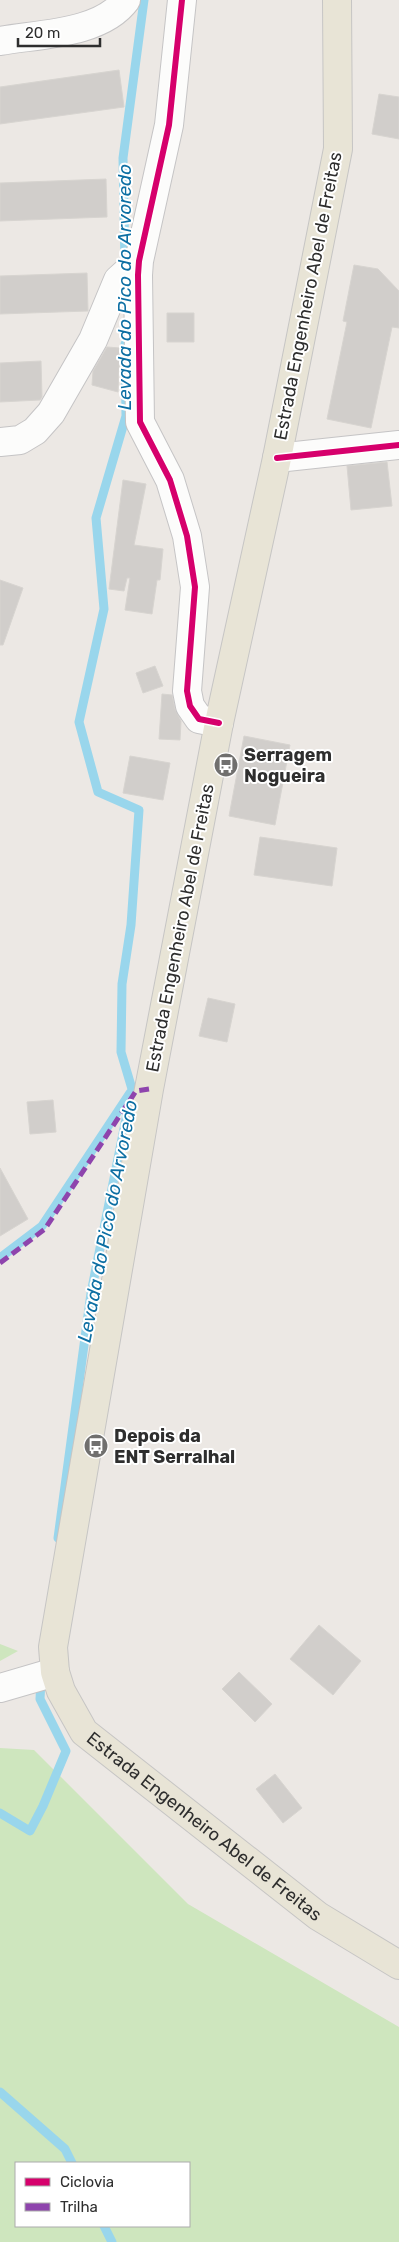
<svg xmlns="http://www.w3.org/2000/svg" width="399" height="2242" font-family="Rubik,sans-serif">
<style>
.green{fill:#cee6be;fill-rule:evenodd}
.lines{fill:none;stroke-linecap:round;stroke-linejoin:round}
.stream{stroke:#99d6ec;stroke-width:9}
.building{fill:#d1cecb;stroke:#d7d4d0}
.minor-casing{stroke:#c5c4c5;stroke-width:30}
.major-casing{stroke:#c6c5c4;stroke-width:30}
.minor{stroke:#fcfcfb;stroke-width:28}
.major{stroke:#e8e4d6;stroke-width:28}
.quiet{stroke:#8e44ad;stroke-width:5;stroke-dasharray:10 5;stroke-linecap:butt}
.cycleway-casing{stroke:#fff;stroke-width:9}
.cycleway{stroke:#d6006c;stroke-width:6}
.labels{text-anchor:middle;stroke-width:4;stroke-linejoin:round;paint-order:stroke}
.street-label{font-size:18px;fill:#2e2e2e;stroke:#fff}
.poi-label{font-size:18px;font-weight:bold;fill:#2e2e2e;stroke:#fff;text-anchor:start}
.water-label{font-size:19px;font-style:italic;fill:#0d6fa3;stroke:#fff}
</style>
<rect width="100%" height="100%" fill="#ece8e4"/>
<path class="green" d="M 0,1644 L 18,1651 L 0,1661 Z
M 0,1748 L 34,1750 L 188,1904 L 399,2027 L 399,2242 L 0,2242 ZM 189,2163 L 189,2226 L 16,2226 L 16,2163 Z"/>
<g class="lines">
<path class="stream" d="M 125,266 L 123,158 L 144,0
M 0,1258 L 42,1226 L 130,1093
M 58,1538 L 91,1293 L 132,1089 L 121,1052 L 122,984 L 131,925 L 139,810 L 98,792 L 79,722 L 104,609 L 96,518 L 126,416 L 125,344
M 0,1813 L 30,1831 L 43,1806 L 66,1751 L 40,1699 L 41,1680
M 0,2092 L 65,2149 L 72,2163
M 104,2226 L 112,2242"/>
</g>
<path class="building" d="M 119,70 L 124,107 L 0,124 L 0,87 Z
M 379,94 L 399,97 L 399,139 L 372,134 Z
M 106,179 L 107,217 L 0,221 L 0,183 Z
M 354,265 L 378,269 L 399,291 L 399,328 L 392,327 L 371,428 L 327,419 L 347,322 L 343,321 Z
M 87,273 L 88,311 L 0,314 L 0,276 Z
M 167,313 L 194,313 L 194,342 L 167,342 Z
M 107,347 L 120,348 L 118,392 L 92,385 L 93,371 Z
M 41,361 L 42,397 L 40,400 L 0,402 L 0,363 Z
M 387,462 L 392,506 L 351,510 L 347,466 Z
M 123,480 L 146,484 L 134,545 L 163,549 L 160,580 L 157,580 L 152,614 L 125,610 L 130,578 L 127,578 L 124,591 L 109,589 Z
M 0,580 L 23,588 L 3,645 L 0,645 Z
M 155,666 L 163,686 L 143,693 L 136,673 Z
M 162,694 L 172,695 L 175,709 L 181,721 L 180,740 L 159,739 Z
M 244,736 L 290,745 L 275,825 L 229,816 Z
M 130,756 L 170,763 L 163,800 L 123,793 Z
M 260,837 L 337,848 L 332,886 L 254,875 Z
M 208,998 L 235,1004 L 227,1042 L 199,1036 Z
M 53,1100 L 56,1132 L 30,1134 L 27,1102 Z
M 0,1168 L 28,1219 L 0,1236 Z
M 319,1625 L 361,1661 L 333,1695 L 290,1659 Z
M 239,1672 L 272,1704 L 255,1722 L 222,1689 Z
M 275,1774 L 302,1808 L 283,1823 L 256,1789 Z"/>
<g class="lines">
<defs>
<path id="minor" d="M 182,0 L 169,125 L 139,261 L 138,275 L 140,422 L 170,480 L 187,536 L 195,587 L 187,691 L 190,706 L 199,719 L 219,723
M 0,41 C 39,34 101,34 126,0
M 0,442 L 20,440 L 35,431 L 51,413 L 93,340 L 118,280 L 139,261
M 277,458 L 399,445
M 0,1688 L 55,1672"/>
<g id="major">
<path id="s1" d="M 337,0 L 338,149 L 277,458 L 219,723 L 149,1089 L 53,1647 L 55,1672 L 61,1691 L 84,1732 L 318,1916 L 399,1965"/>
</g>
</defs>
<use href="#minor" class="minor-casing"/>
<use href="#major" class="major-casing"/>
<use href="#minor" class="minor"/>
<use href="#major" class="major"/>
<path class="quiet" d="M 0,1263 L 45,1229 L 136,1091 L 149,1089"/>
<defs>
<path id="cycleway" d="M 182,0 L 169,125 L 139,261 L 138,275 L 140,422 L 170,480 L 187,536 L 195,587 L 187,691 L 190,706 L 199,719 L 219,723
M 277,458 L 399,445"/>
</defs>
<use href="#cycleway" class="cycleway-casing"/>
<use href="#cycleway" class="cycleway"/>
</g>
<defs>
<symbol id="bus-disc" viewBox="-11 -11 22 22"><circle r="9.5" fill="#706f6e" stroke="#fff"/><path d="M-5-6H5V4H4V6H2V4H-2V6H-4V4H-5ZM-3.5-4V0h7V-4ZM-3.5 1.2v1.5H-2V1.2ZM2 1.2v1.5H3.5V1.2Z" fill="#fff"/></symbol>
</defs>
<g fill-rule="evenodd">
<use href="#bus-disc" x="212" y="751" width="28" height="28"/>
<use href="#bus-disc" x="82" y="1432" width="28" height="28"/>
</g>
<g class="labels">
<g class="street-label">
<text transform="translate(308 296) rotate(-79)" y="6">Estrada Engenheiro Abel de Freitas</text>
<text transform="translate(180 928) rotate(-79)" y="6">Estrada Engenheiro Abel de Freitas</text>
<text dy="6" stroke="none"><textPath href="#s1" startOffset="1919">Estrada Engenheiro Abel de Freitas</textPath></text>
</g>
<g class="poi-label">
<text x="244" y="761">Serragem<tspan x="244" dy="21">Nogueira</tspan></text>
<text x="114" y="1442">Depois da<tspan x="114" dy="21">ENT Serralhal</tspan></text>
</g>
<g class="water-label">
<text transform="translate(124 287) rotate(-90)" y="7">Levada do Pico do Arvoredo</text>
<text transform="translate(107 1221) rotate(-79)" y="7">Levada do Pico do Arvoredo</text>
</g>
</g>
<rect x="15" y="2162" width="175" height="65" fill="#ffffff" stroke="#ababab"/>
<rect x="25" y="2178" width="25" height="8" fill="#d6006c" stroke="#ababab"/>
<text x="60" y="2187" font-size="15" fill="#2e2e2e">Ciclovia</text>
<rect x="25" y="2203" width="25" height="8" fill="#8e44ad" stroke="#ababab"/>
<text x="60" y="2212" font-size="15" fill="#2e2e2e">Trilha</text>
<path d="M18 38v8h82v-8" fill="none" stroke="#2e2e2e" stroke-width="2.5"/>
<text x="25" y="38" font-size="15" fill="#2e2e2e" stroke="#ffffff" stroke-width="4" paint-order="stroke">20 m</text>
</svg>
